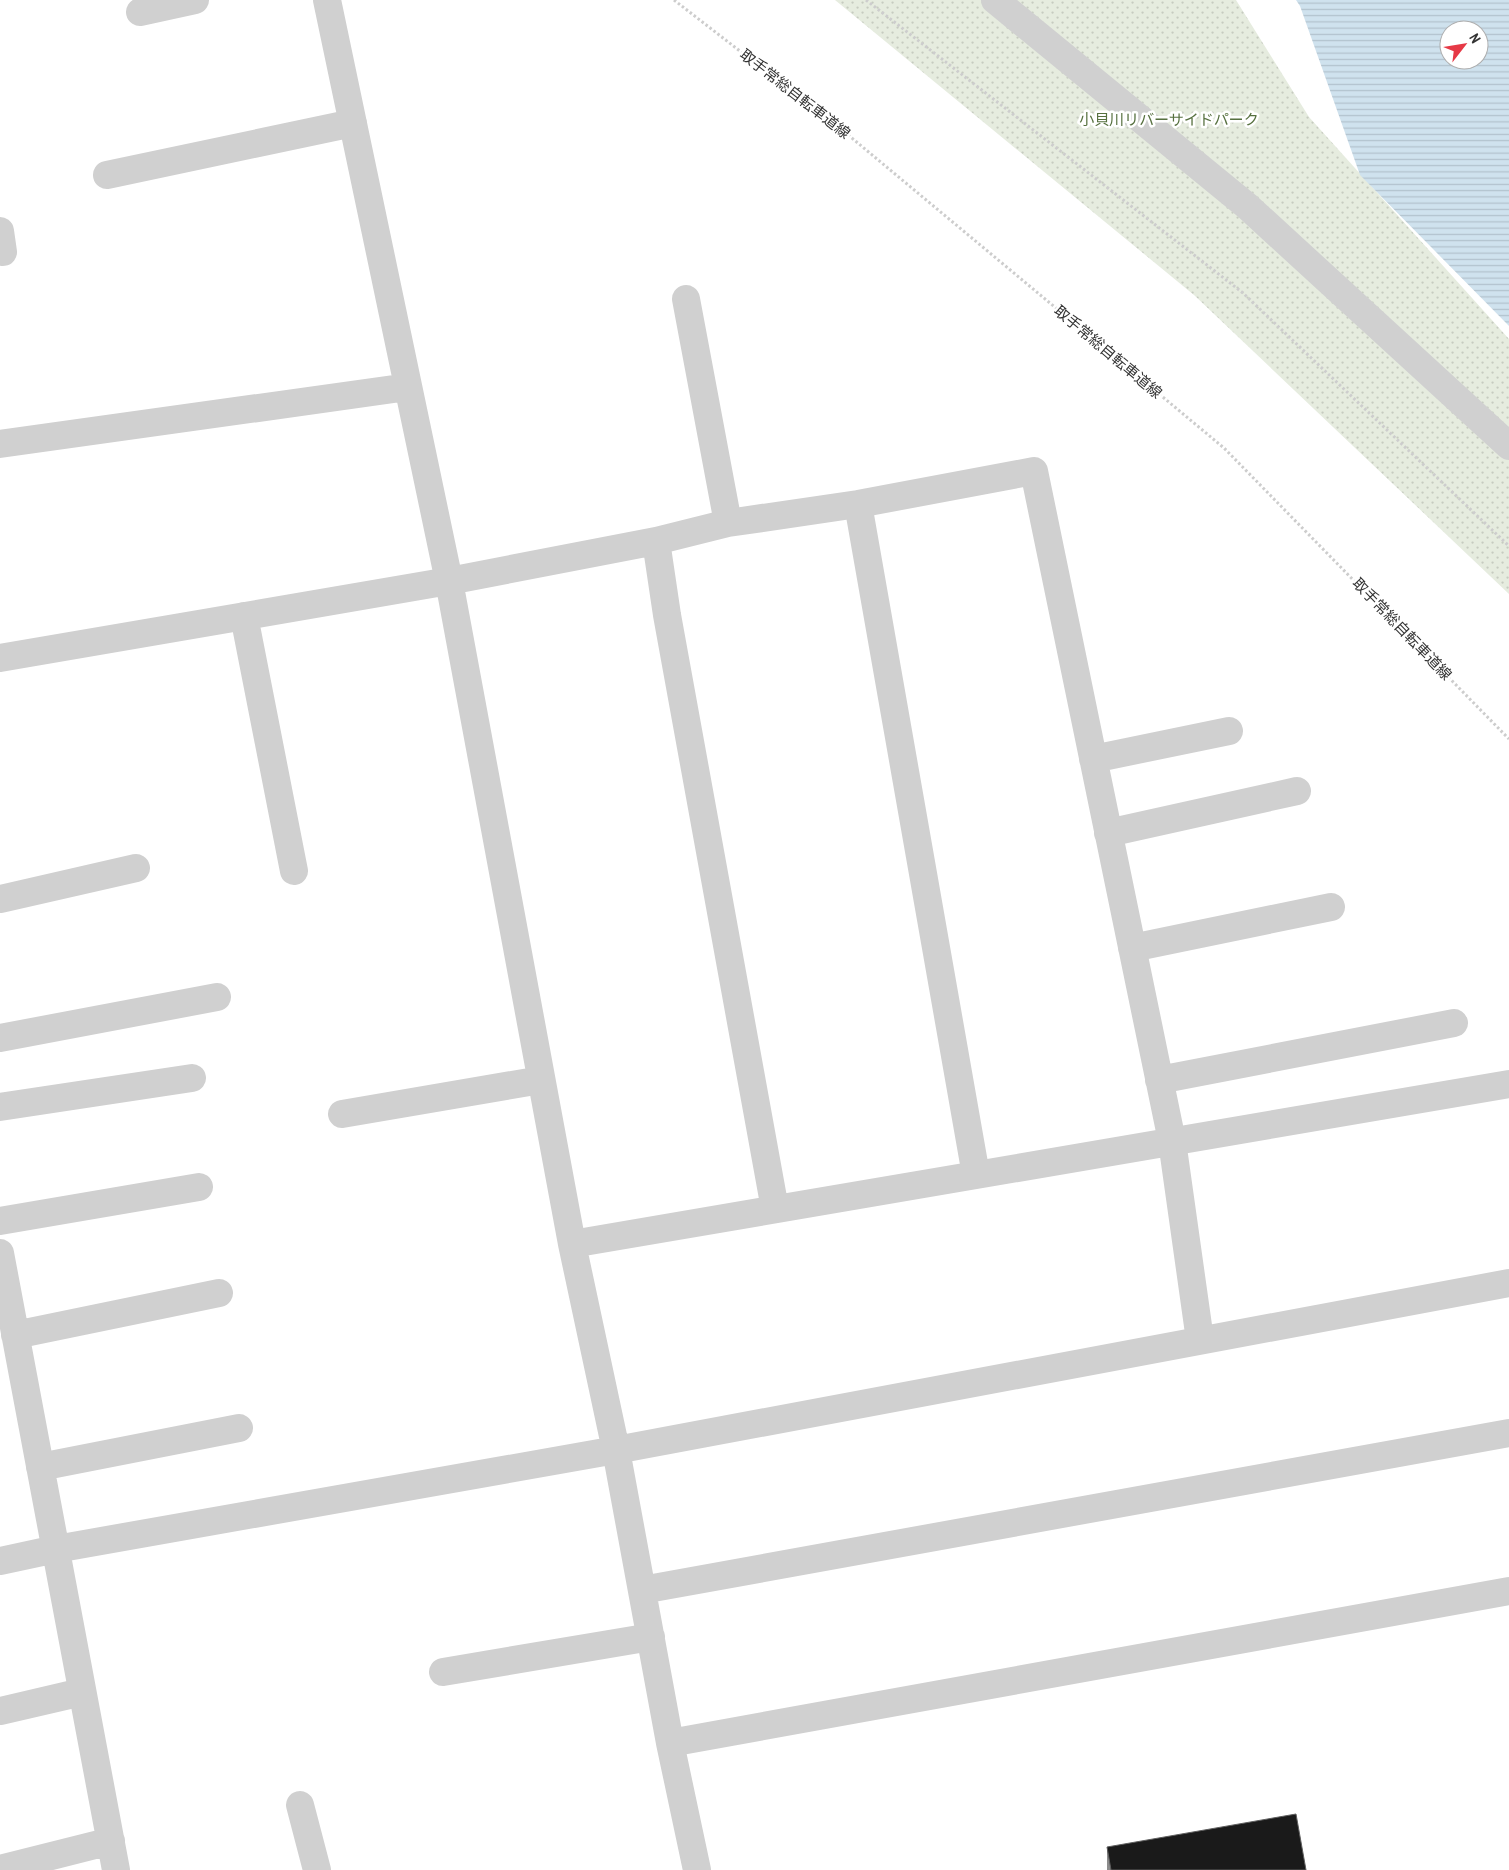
<svg xmlns="http://www.w3.org/2000/svg" width="1509" height="1870" font-family="'Archivo Narrow','Noto Sans JP',sans-serif">
<style>
.park{fill:url(#park-dots)}
.water{fill:url(#water-rules);fill-rule:evenodd}
.lines{fill:none;stroke-linecap:round;stroke-linejoin:round}
.path{stroke:#cdcdcd;stroke-width:3;stroke-dasharray:2.5 2.5;stroke-linecap:butt}
.minor{stroke:#d0d0d0;stroke-width:28}
.wall{fill:#8c8c8c}
.building{fill:#1a1a1a;stroke:#5f5f5f}
.labels{text-anchor:middle;stroke-width:5;stroke-linejoin:round;paint-order:stroke}
.street-label{font-size:15px;fill:#333;stroke:#fff}
.park-label{font-size:15px;fill:#56703f;stroke:#fff}
</style>
<defs>
<pattern id="park-dots" width="8" height="8" patternUnits="userSpaceOnUse" patternTransform="scale(1.25)"><rect width="8" height="8" fill="#e6ecdf"/><path d="M2 2h.1M6 6h.1" fill="none" stroke="#c6cbc0" stroke-width="1.8" stroke-linecap="round"/></pattern>
<pattern id="water-rules" width="6" height="5" patternUnits="userSpaceOnUse" patternTransform="scale(1.25)"><rect width="6" height="5" fill="#cfe2ee"/><path d="M0 2.5h6" fill="none" stroke="#b2c2cd"/></pattern>
</defs>
<rect width="100%" height="100%" fill="#fff"/>
<path class="park" d="M 835,0 L 1236,0 L 1309,117 L 1509,339 L 1509,594 L 1194,295 Z"/>
<path class="water" d="M 1296,0 L 1509,0 L 1509,326 L 1360,175 L 1300,6 ZM 1449,30 L 1479,30 L 1479,60 L 1449,60 Z"/>
<g class="lines">
<path class="path" d="M 674,0 L 847,134 L 1224,448 L 1509,739
M 866,0 L 1243,293 L 1509,546"/>
<path class="minor" d="M 327,0 L 449,581 L 572,1244 L 616,1450 L 670,1743 L 697,1870
M 995,0 L 1247,206 L 1509,446
M 140,12 L 195,0
M 107,175 L 353,123
M 0,231 L 3,252
M 686,299 L 728,523
M 0,444 L 408,387
M 858,504 L 976,1175
M 656,541 L 667,615 L 775,1209
M 244,616 L 294,871
M 0,658 L 449,581 L 656,541 L 728,523 L 858,504 L 1034,471 L 1172,1141 L 1200,1340
M 1093,759 L 1229,731
M 1108,833 L 1297,791
M 0,899 L 136,868
M 1132,948 L 1331,907
M 0,1038 L 217,997
M 1159,1080 L 1454,1023
M 0,1107 L 192,1078
M 342,1114 L 541,1080
M 0,1221 L 199,1187
M 572,1244 L 1509,1084
M 0,1253 L 116,1870
M 15,1335 L 219,1293
M 40,1467 L 239,1428
M 0,1561 L 56,1549 L 616,1450 L 1509,1283
M 642,1590 L 1509,1433
M 443,1672 L 651,1637
M 0,1711 L 82,1692
M 670,1743 L 1509,1591
M 300,1805 L 317,1870
M 0,1869 L 111,1841"/>
</g>
<path class="wall" d="M 1107,1847 L 1306,1870 L 1107,1870 Z"/>
<path class="building" d="M 1296,1814 L 1306,1870 L 1111,1870 L 1107,1847 Z"/>
<g class="labels">
<g class="street-label">
<text transform="translate(795 94) rotate(38)" y="5">取手常総自転車道線</text>
<text transform="translate(1108 352) rotate(40)" y="5">取手常総自転車道線</text>
<text transform="translate(1402 629) rotate(46)" y="5">取手常総自転車道線</text>
</g>
<g class="park-label">
<text x="1169" y="125">小貝川リバーサイドパーク</text>
</g>
</g>
<g transform="translate(1464 45) rotate(59)"><circle r="24" fill="#ffffff" stroke="#adadad"/>
<path d="M0-4L9 19L0 12L-9 19Z" fill="#e63946"/>
<text y="-8" font-size="14" font-weight="bold" text-anchor="middle" fill="#333333">N</text>
</g>
</svg>
